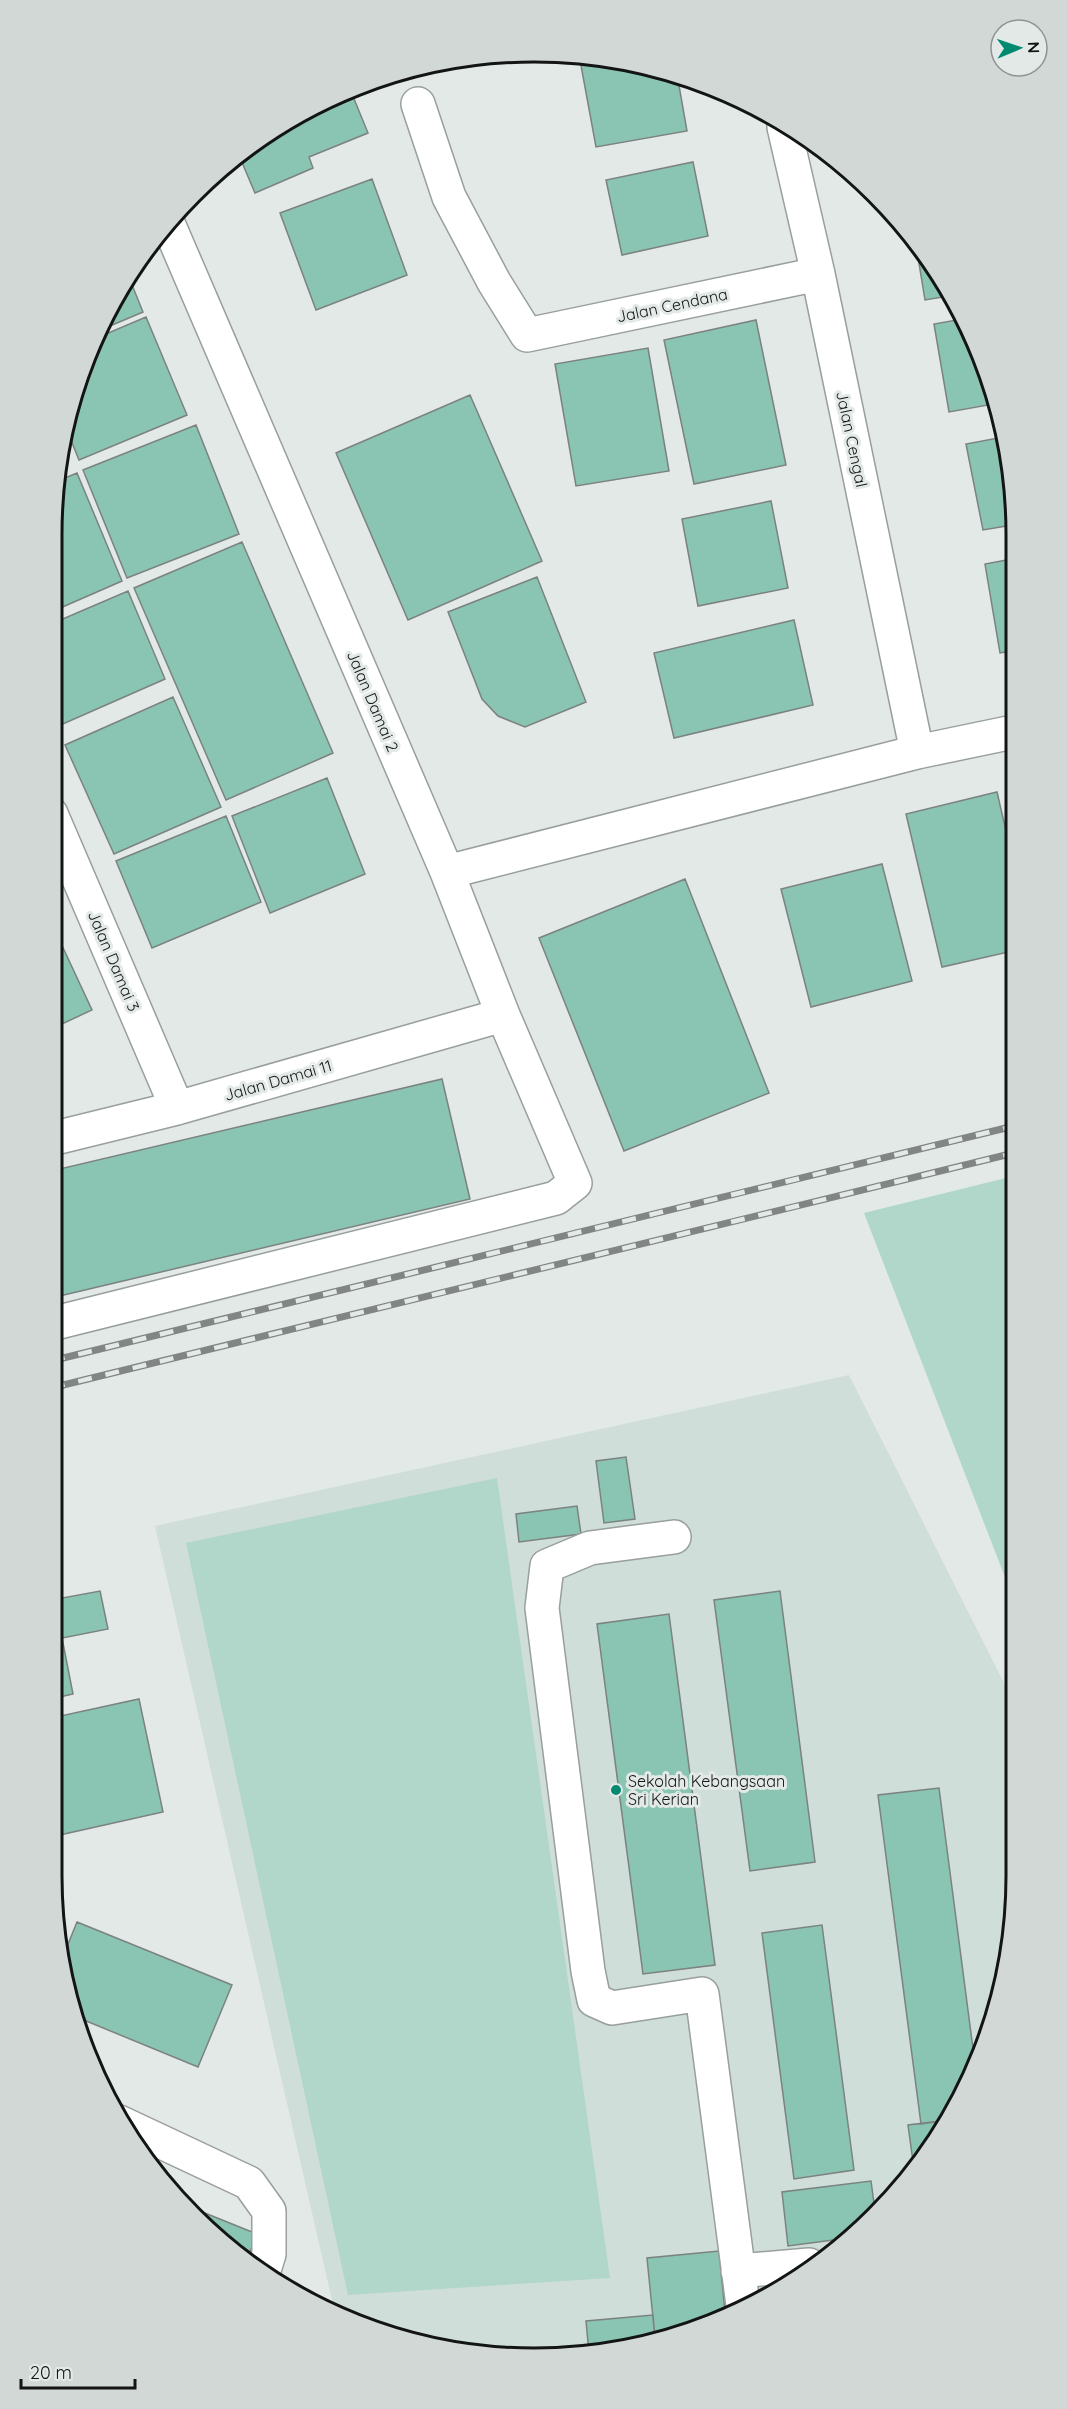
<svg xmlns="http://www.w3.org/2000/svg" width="1067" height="2409" font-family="Quicksand,sans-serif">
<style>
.built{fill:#cfded9}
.green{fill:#b1d6ca}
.building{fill:#8ac4b2;stroke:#7c8280;stroke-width:1.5}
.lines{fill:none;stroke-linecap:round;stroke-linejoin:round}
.minor-casing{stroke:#989f9c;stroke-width:36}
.minor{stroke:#fff;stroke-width:33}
.rail-casing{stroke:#818584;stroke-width:7}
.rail{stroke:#e2e9e7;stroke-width:4.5;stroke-dasharray:14;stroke-linecap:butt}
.poi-dot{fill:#018a70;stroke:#e2e9e7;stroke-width:2}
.labels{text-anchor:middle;stroke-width:6;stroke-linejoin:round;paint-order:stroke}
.street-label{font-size:16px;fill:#131515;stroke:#e2e9e7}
.poi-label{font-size:16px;fill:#131515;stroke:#e2e9e7;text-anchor:start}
.rim{fill:none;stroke:#131515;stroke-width:3}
</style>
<rect width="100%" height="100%" fill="#e2e9e7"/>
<path class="built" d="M 849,1375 L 1015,1705 L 1016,1875 L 990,2031 L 952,2116 L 896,2193 L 774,2294 L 627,2349 L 533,2358 L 440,2349 L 334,2309 L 155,1526 Z"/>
<path class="green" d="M 1014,1176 L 1015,1603 L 864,1213 Z
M 497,1478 L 610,2278 L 348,2295 L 186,1543 Z"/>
<path class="building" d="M 602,56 L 677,74 L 687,131 L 596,147 L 580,60 Z
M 350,89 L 368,133 L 309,157 L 313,168 L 255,193 L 238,153 L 320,101 Z
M 693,162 L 708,236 L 622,255 L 606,180 Z
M 372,179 L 407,275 L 316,310 L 280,213 Z
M 915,239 L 916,240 L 949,296 L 925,300 Z
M 128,275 L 143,312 L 98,331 L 116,292 Z
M 146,317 L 187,415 L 79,460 L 68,433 L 77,378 L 94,339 Z
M 962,319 L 979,349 L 994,404 L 949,412 L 934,324 Z
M 756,320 L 786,465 L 694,484 L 664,340 Z
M 648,348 L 669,471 L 576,486 L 555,364 Z
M 470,395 L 542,561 L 408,620 L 336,453 Z
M 196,425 L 239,534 L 127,578 L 83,470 Z
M 1003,437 L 1012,470 L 1012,525 L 983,530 L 966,444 Z
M 77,473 L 122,581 L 51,612 L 51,533 L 60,480 Z
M 771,501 L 788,588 L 698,606 L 682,519 Z
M 242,542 L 333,753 L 226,800 L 134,588 Z
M 1012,559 L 1012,651 L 1000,653 L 985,564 Z
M 537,577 L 586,702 L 525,727 L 498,716 L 482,699 L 448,612 Z
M 128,591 L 165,679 L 56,727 L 51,715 L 51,624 Z
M 794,620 L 813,705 L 674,738 L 654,653 Z
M 173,697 L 221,807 L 114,854 L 65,745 Z
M 327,778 L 365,874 L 270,913 L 232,816 Z
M 997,792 L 1013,861 L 1013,951 L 942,967 L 906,814 Z
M 226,816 L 261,902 L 152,948 L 116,861 Z
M 882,864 L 912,981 L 811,1007 L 781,889 Z
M 685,879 L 769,1093 L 624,1151 L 539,938 Z
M 51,922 L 92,1010 L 51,1029 Z
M 442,1079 L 470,1199 L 51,1298 L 51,1171 Z
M 626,1457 L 635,1519 L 604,1523 L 596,1461 Z
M 577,1506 L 581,1534 L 519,1542 L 516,1514 Z
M 100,1591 L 108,1629 L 62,1638 L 73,1694 L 51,1699 L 51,1600 Z
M 780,1591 L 815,1862 L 750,1871 L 714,1600 Z
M 669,1614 L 715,1965 L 643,1974 L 597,1624 Z
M 139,1699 L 163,1812 L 55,1836 L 51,1815 L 51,1718 Z
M 939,1788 L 975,2064 L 949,2120 L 921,2124 L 878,1795 Z
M 77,1922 L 232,1985 L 198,2067 L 74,2016 L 64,1954 Z
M 822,1925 L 854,2170 L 794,2179 L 762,1933 Z
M 949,2120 L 914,2169 L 908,2125 Z
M 871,2181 L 875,2211 L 841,2239 L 788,2246 L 782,2192 Z
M 185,2205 L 257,2234 L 248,2257 Z
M 719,2251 L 725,2312 L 655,2338 L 647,2258 Z
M 653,2315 L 655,2338 L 627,2349 L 589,2353 L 586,2321 Z"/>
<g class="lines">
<defs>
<path id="minor" d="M 418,104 L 449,197 L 494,282 L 527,335 L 818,274
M 784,127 L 818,274 L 917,752
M 51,814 L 177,1108
M 447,872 L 917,752 L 1013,732
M 51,1139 L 177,1108 L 503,1015
M 51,1324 L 556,1198 L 575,1183 L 503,1015 L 447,872 L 167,221
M 674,1537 L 590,1548 L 547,1566 L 542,1608 L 588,1971 L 594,2000 L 612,2008 L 702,1994 L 743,2305
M 119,2122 L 249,2183 L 269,2211 L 269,2254 L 264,2270
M 738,2271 L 809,2265"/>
</defs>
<use href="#minor" class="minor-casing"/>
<use href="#minor" class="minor"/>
<defs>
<path id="rail" d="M 51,1361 L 1014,1126
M 51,1388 L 1014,1153"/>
</defs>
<use href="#rail" class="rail-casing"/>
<use href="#rail" class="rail"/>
</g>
<circle class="poi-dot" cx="616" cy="1790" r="6"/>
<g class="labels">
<g class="street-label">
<text transform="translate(672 305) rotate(-12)" y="6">Jalan Cendana</text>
<text transform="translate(852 439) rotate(78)" y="6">Jalan Cengal</text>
<text transform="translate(373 701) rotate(67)" y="6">Jalan Damai 2</text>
<text transform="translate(114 961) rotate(67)" y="6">Jalan Damai 3</text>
<text transform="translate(278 1080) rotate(-16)" y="6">Jalan Damai 11</text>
</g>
<g class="poi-label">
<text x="628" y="1787">Sekolah Kebangsaan<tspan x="628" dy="18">Sri Kerian</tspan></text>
</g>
</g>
<path d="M0 0H1067V2409H0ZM534 62H534A472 472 0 0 1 1006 534V1876A472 472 0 0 1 534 2348H534A472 472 0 0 1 62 1876V534A472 472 0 0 1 534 62Z" fill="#d1d8d6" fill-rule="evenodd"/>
<path class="rim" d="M534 62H534A472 472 0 0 1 1006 534V1876A472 472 0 0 1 534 2348H534A472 472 0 0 1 62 1876V534A472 472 0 0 1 534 62Z"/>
<g transform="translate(1019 48) rotate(88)"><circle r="28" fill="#e2e9e7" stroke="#8f9493" stroke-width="1.5"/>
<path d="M0-4.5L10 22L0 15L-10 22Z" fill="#018a70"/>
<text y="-9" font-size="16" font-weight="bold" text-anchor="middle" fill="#131515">N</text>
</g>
<path d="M21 2379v9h114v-9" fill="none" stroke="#131515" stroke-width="3"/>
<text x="30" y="2379" font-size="18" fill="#131515" stroke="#e2e9e7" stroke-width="4.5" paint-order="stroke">20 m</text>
</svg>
